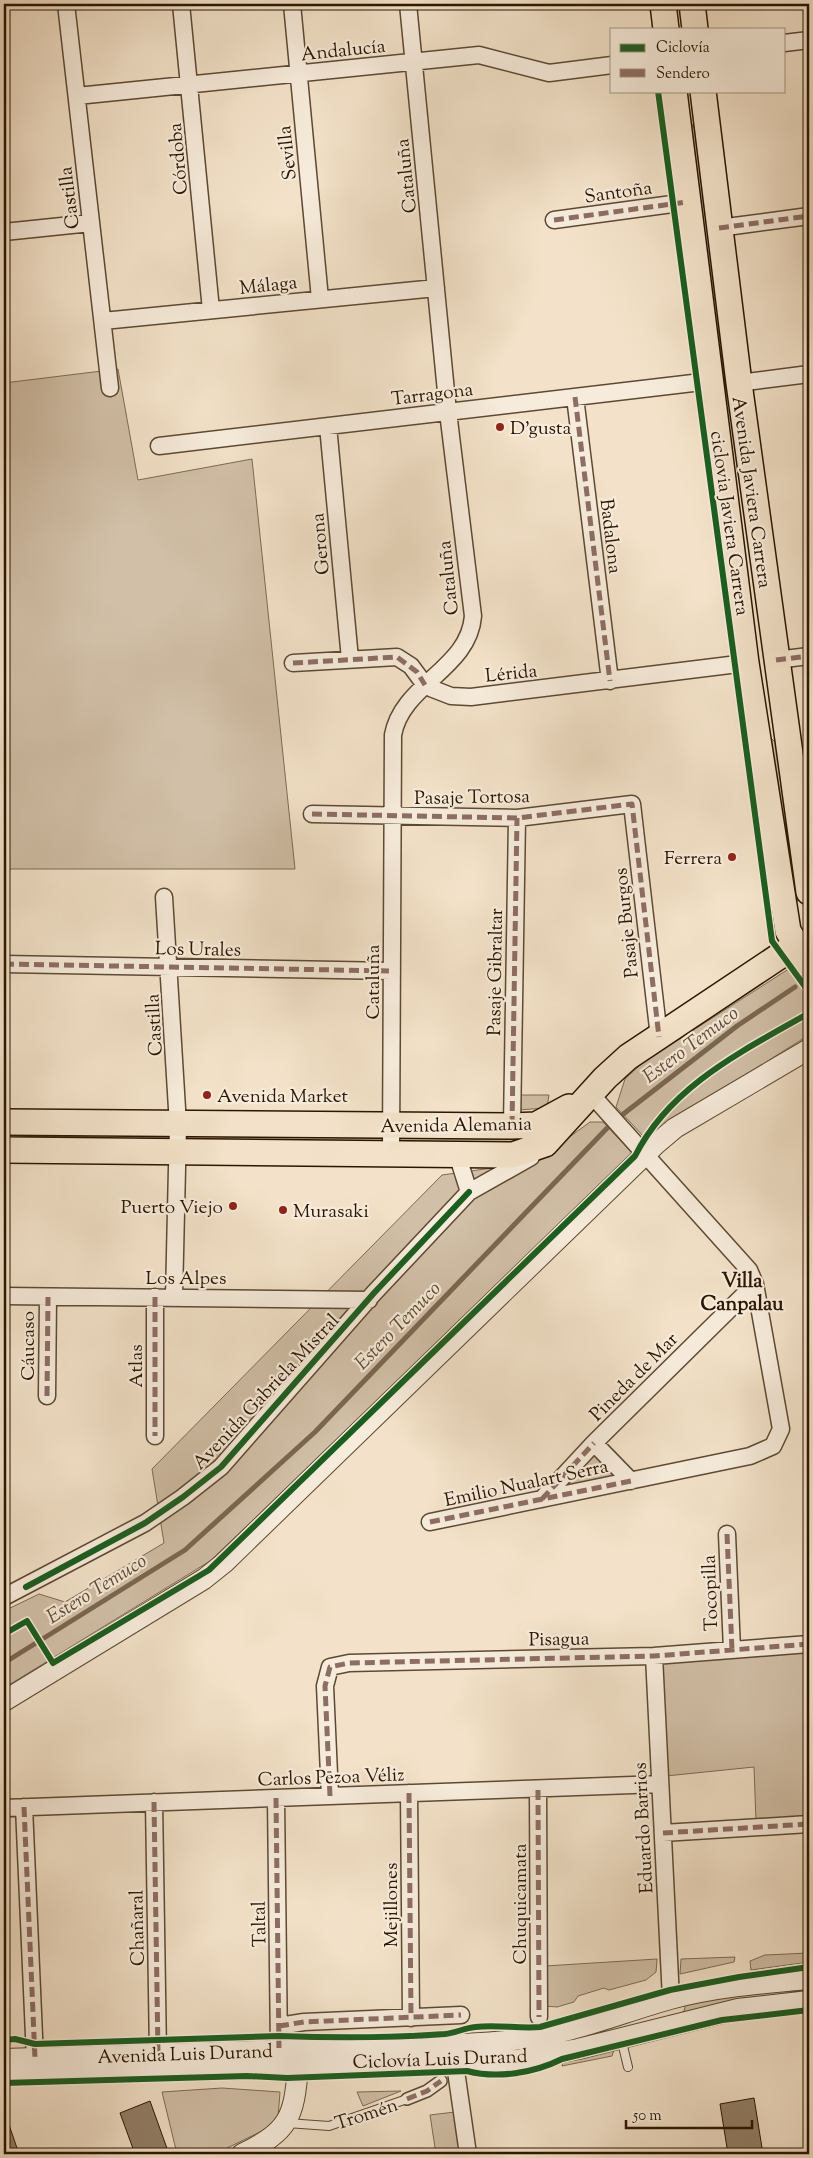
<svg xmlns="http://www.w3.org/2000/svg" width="813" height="2158" font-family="'Sorts Mill Goudy',serif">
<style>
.green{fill:#d1bfa7;stroke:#7e6a54}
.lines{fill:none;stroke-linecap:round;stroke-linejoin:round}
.stream{stroke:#7a6750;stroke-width:5}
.building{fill:#938069;stroke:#2b1601}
.service-casing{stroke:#5d4933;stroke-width:10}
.pedestrian-casing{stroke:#5d4933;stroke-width:14}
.minor-casing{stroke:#5d4933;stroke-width:19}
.tertiary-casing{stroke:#5d4933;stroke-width:22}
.primary-casing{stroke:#2b1601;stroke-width:28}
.service{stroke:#f7ecdc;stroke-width:8}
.pedestrian{stroke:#f7ecdc;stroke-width:11}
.minor{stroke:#f7ecdc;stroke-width:16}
.tertiary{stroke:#f7ecdc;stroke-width:20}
.primary{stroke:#f3e2c9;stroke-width:25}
.quiet{stroke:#8d6e63;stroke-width:5;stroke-dasharray:10 5;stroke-linecap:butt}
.cycleway-casing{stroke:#f7ecdc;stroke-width:9}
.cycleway{stroke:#1b5e20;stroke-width:6}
.poi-dot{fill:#8f2418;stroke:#f7ecdc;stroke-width:2}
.labels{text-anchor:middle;stroke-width:4.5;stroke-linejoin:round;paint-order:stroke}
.street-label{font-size:19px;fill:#2b1601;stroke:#f7ecdc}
.poi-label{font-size:19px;fill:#2b1601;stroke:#f7ecdc;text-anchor:start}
.water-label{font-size:20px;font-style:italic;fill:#604c36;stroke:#f7ecdc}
.neighbourhood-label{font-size:20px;font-weight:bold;fill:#2b1601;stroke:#f7ecdc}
</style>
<rect width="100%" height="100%" fill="#f3e2c9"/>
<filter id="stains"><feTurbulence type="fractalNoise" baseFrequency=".004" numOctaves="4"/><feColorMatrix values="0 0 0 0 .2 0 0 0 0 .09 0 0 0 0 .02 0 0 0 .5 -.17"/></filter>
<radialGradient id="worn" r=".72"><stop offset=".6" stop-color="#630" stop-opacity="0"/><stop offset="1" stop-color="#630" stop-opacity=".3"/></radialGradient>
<path class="green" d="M 685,112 L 698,135 L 716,301 L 703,282 Z
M 118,369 L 138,480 L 252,459 L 295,869 L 4,869 L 4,383 Z
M 766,733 L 779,746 L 801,899 L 791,905 Z
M 798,963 L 809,979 L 809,1035 L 645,1138 L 616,1107 L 625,1079 L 642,1063 Z
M 518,1095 L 549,1095 L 547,1108 L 518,1110 Z
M 590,1122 L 603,1122 L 635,1156 L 210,1561 L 4,1688 L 4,1611 L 39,1594 L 65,1602 L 164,1543 L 152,1469 L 442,1175 L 535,1162 Z
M 4,1127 L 382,1130 L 382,1141 L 4,1139 Z
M 398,1132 L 531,1137 L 505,1144 L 398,1144 Z
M 592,1453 L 616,1476 L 555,1488 Z
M 809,1650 L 809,1818 L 756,1821 L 754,1767 L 666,1776 L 660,1661 Z
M 809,1953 L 809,1962 L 751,1970 L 750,1961 L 765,1955 Z
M 735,1957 L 734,1962 L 680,1974 L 681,1959 Z
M 657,1959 L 656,1972 L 646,1980 L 609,1990 L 604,1988 L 578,1996 L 574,2002 L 557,2007 L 545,2006 L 545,1966 Z
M 809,1985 L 809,1994 L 678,2015 L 684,2011 L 686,2003 Z
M 614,2050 L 612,2056 L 562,2066 L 563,2062 Z
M 222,2088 L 280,2092 L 278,2118 L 268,2128 L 215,2154 L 177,2154 L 162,2092 Z
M 401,2091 L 363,2106 L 357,2092 Z
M 455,2112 L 461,2154 L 436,2154 L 430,2115 Z"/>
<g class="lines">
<path class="stream" d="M 4,1663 L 185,1550 L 315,1432 L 613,1122 L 737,1026 L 795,987"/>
</g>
<path class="building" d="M 754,2098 L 763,2154 L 728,2154 L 720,2104 Z
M 150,2101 L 169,2154 L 135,2154 L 120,2113 Z
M 6,2116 L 19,2154 L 4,2154 L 4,2117 Z"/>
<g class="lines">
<defs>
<path id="service" d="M 621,2038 L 628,2067
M 287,2123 L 329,2126 L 407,2099"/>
<path id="pedestrian" d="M 407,2099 L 427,2091 L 441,2081"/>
<path id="minor" d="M 66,4 L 110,388
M 181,4 L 211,310
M 292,4 L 320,299
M 784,43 L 809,40
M 77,96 L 479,55 L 549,73 L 612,65
M 554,220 L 687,202
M 719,228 L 809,216
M 4,232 L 91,223
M 103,321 L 436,288
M 739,383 L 809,374
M 575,397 L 610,681
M 328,426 L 350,659
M 159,446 L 710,381
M 776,660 L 809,656
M 293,663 L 397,657 L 411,666 L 425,685 L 433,689 L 451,696 L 471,697 L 746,663
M 312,814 L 517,818 L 632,804 L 659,1037
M 164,897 L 178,1125 L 174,1297
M 4,964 L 392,971
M 512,1126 L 517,818
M 391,1153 L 393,735 C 402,684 469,669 473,616 L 448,412 L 408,4
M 457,1154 L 469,1192
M 4,1296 L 369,1300
M 155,1297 L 155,1436
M 47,1396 L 48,1297
M 594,1443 L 631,1481
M 542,1499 L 594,1443 L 755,1284
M 430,1522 L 750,1456 L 773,1446 L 781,1429 L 755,1284 L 749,1270 L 590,1093
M 727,1534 L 732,1650
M 4,1597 L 145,1523 L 183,1497 L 221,1467 L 374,1293 L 469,1192 L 531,1157
M 654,1656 L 671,1999
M 538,1790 L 539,2017
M 409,1793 L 411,2018
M 330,1796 L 325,1686 L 330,1667 L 349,1663 L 654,1656 L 809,1644
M 276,1798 L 279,2050
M 154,1802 L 158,2053
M 24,1807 L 35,2059
M 4,1808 L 660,1784
M 663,1833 L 809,1824
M 279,2026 L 304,2022 L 461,2015
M 451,2053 L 455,2064 L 468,2154"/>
<path id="tertiary" d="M 4,1701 L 204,1579 L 224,1563 L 656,1144 L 675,1128 L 809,1049
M 4,2059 L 448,2045 C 479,2043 511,2042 542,2036 C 586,2028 627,2011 670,1999 C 715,1987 763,1983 809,1979
M 4,2075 L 455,2064 L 518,2060 L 578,2049 L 738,2009 L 809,2001
M 242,2154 C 289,2131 294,2118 298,2067"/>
<path id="primary" d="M 663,4 L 666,29
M 692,4 L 695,29
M 674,91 L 746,663 L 788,931 L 809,965
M 703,91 L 739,383 L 809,892
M 4,1122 L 512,1126 L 536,1125 L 569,1107
M 4,1150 L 513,1155 L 545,1144 L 605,1078 L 628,1057 L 796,945"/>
</defs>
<use href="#service" class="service-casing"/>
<use href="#pedestrian" class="pedestrian-casing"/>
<use href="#minor" class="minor-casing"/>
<use href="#tertiary" class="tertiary-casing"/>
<use href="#primary" class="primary-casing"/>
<use href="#service" class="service"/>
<use href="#pedestrian" class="pedestrian"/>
<use href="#minor" class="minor"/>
<use href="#tertiary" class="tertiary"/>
<use href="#primary" class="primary"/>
<path class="quiet" d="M 554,220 L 687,202
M 719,228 L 809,216
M 575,397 L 610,681
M 776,660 L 809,656
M 293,663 L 397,657 L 417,672 L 425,685
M 312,814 L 517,818 L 632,804 L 659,1037
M 4,964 L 392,971
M 512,1126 L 517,818
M 155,1297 L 155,1436
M 47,1396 L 48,1297
M 542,1499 L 594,1443
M 430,1522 L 631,1481
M 727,1534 L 732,1650
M 538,1790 L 539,2017
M 409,1793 L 411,2018
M 330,1796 L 325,1686 L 330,1667 L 349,1663 L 654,1656 L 809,1644
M 276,1798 L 279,2050
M 154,1802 L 158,2053
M 24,1807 L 35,2059
M 663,1833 L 809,1824
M 279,2026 L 304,2022 L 461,2015
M 407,2099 L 427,2091 L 441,2081"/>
<defs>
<path id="cycleway" d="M 658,91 L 772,941 L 809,992
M 26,1587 L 145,1523 L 183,1497 L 221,1467 L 374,1293 L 469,1192
M 4,1634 L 27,1621 L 53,1663 L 209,1570 L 635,1156 C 671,1085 743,1051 809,1013
M 4,2040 L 15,2039 L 35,2044 L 279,2036 C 334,2038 390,2038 445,2034 C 455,2033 465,2028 475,2027 C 497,2024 518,2029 540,2027 L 670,1990 L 739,1977 L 809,1967
M 4,2083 L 247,2076 L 287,2078 L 467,2071 C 497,2079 534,2073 562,2059 L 722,2020 L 809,2010"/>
</defs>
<use href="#cycleway" class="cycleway-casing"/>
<use href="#cycleway" class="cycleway"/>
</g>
<g class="poi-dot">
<circle cx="500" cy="427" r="5"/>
<circle cx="732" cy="857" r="5"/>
<circle cx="207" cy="1095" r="5"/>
<circle cx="233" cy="1206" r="5"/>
<circle cx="283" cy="1210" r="5"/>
</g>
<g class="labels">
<g class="street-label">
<text transform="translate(343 49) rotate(-6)" y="7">Andalucía</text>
<text transform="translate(286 153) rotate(-96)" y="7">Sevilla</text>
<text transform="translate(177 159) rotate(-95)" y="7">Córdoba</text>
<text transform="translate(405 176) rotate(-96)" y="7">Cataluña</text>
<text transform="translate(618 191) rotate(-8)" y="7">Santoña</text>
<text transform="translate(68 198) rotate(-97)" y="7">Castilla</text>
<text transform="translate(268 284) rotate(-6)" y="7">Málaga</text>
<text transform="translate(432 393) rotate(-7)" y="7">Tarragona</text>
<text transform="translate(753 492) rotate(82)" y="7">Avenida Javiera Carrera</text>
<text transform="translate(731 523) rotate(82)" y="7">ciclovia Javiera Carrera</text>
<text transform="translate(612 536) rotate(83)" y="7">Badalona</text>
<text transform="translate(319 544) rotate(-95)" y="7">Gerona</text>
<text transform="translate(447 578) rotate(-96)" y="7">Cataluña</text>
<text transform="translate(511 672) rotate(-6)" y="7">Lérida</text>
<text transform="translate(472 796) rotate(-1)" y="7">Pasaje Tortosa</text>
<text transform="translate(625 923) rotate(-96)" y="7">Pasaje Burgos</text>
<text transform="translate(198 948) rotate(1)" y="7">Los Urales</text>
<text transform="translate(494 972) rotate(-89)" y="7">Pasaje Gibraltar</text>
<text transform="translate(372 982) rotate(-90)" y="7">Cataluña</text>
<text transform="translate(153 1025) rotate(-93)" y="7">Castilla</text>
<text transform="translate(456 1124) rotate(-1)" y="7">Avenida Alemania</text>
<text x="186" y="1284">Los Alpes</text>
<text transform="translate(27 1346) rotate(-90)" y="7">Cáucaso</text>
<text transform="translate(135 1366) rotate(-90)" y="7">Atlas</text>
<text transform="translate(633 1376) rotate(-45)" y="7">Pineda de Mar</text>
<text transform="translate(265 1391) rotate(-47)" y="7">Avenida Gabriela Mistral</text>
<text transform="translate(526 1482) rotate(-12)" y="7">Emilio Nualart Serra</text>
<text transform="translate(709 1593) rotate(-92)" y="7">Tocopilla</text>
<text transform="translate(559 1638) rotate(-1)" y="7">Pisagua</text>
<text transform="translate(331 1776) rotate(-2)" y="7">Carlos Pezoa Véliz</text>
<text transform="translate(642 1828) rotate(-93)" y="7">Eduardo Barrios</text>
<text transform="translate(519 1904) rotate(-90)" y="7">Chuquicamata</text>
<text transform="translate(390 1905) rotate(-90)" y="7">Mejillones</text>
<text transform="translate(258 1924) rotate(-91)" y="7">Taltal</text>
<text transform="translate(136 1928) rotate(-91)" y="7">Chañaral</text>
<text transform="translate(185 2053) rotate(-2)" y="7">Avenida Luis Durand</text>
<text transform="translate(440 2058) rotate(-2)" y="7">Ciclovía Luis Durand</text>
<text transform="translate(366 2113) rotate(-18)" y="7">Tromén</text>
</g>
<g class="poi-label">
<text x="510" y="434">D'gusta</text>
<text x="722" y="864" text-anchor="end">Ferrera</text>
<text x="217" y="1102">Avenida Market</text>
<text x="223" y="1213" text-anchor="end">Puerto Viejo</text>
<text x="293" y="1217">Murasaki</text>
</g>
<g class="water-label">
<text transform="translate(690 1044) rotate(-37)" y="7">Estero Temuco</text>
<text transform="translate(397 1325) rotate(-46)" y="7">Estero Temuco</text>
<text transform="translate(96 1588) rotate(-32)" y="7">Estero Temuco</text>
</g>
<g class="neighbourhood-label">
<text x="742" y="1287">Villa<tspan x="742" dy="23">Canpalau</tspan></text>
</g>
</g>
<rect width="813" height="2158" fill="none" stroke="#f3e2c9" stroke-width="20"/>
<rect x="5" y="5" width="803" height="2148" fill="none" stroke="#2b1601" stroke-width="2.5"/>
<rect x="10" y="10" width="793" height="2138" fill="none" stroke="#2b1601"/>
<rect x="610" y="28" width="175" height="65" fill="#f7ecdc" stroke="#a59684"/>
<rect x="620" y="44" width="25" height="8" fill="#1b5e20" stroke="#a59684"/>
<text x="656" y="52" font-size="15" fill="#2b1601">Ciclovía</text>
<rect x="620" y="69" width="25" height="8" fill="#8d6e63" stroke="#a59684"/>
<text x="656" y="78" font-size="15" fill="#2b1601">Sendero</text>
<path d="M626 2120v8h126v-8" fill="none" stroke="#2b1601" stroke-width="2.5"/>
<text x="633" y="2120" font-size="15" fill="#2b1601" stroke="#f7ecdc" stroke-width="4" paint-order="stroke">50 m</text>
<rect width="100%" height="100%" filter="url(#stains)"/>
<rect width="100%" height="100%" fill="url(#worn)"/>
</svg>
